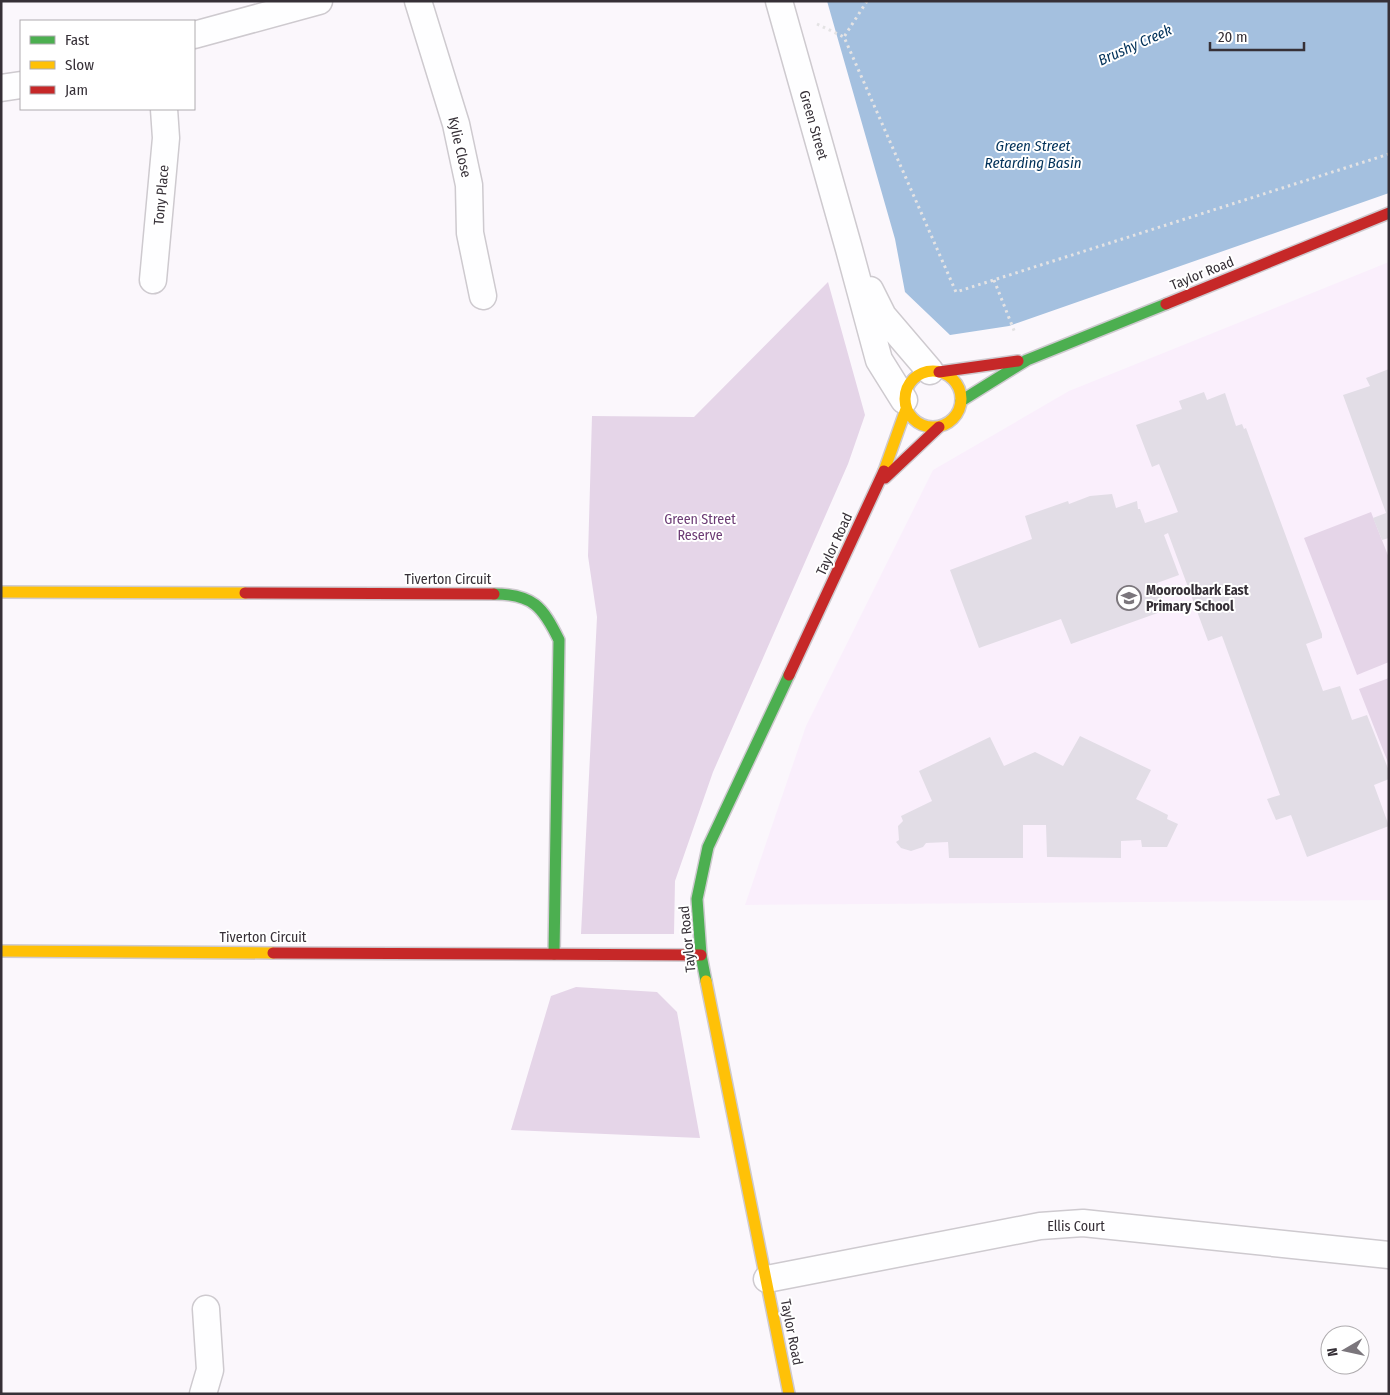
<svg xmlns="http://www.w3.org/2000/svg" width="1390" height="1395" font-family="'Fira Sans Condensed',sans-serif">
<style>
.built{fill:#faeffc}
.green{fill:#e5d5e8}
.water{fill:#a4c0df}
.building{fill:#e2dde6}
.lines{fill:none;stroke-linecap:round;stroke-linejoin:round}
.street-casing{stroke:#cecacf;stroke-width:29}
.fast-casing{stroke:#cecacf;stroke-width:14}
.slow-casing{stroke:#cecacf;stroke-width:14}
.jam-casing{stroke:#cecacf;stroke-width:14}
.path{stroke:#e4e3e4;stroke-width:3;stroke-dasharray:2.5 4;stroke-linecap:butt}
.street{stroke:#fefeff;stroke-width:26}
.fast{stroke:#4caf50;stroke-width:11}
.slow{stroke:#ffc107;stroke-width:11}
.jam{stroke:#c62828;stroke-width:11}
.labels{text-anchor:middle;stroke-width:4;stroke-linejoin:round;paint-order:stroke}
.street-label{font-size:14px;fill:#363037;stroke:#fff}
.park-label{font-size:14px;fill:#6c3c75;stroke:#fff}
.poi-label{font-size:14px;font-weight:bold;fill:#363037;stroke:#fff;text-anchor:start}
.water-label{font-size:15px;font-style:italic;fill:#013159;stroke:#fff}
</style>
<rect width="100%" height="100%" fill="#fbf7fc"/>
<path class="built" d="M 1389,262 L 1389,900 L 745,905 L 806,726 L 933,470 L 1069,391 Z"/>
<path class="green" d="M 828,282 L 865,415 L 848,464 L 713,772 L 675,881 L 674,934 L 581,934 L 597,617 L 588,556 L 592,416 L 694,417 Z
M 1371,512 L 1389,558 L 1389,662 L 1357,675 L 1304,538 Z
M 1389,678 L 1389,765 L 1359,689 Z
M 576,987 L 657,992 L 677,1012 L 700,1138 L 511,1130 L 551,996 Z"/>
<path class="water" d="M 827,1 L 1389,1 L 1389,193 L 1009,326 L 950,335 L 905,292 L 895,239 Z"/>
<path class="building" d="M 1389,369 L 1389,538 L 1382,540 L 1373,518 L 1386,513 L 1343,395 L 1370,386 L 1366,378 Z
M 1204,392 L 1207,400 L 1225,393 L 1236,426 L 1242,424 L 1244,429 L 1246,428 L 1322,634 L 1322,638 L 1306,644 L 1323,691 L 1340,686 L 1352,720 L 1367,715 L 1389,771 L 1389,779 L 1374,785 L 1389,826 L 1307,857 L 1291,815 L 1276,820 L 1267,799 L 1280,795 L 1222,636 L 1208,641 L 1168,533 L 1164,535 L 1179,575 L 1157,583 L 1166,610 L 1071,644 L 1061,619 L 979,648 L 950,570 L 1032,539 L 1025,516 L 1068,501 L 1069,504 L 1090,496 L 1112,494 L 1116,508 L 1137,501 L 1138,509 L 1140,509 L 1145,523 L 1178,512 L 1159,464 L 1152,467 L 1136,425 L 1182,409 L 1179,401 Z
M 1080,736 L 1151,770 L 1136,799 L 1168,815 L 1167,819 L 1178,824 L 1167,847 L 1142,847 L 1141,840 L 1121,841 L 1121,858 L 1047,857 L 1046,825 L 1023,825 L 1023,858 L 949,858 L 948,842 L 926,843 L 923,847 L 911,851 L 901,848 L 896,842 L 899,840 L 898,826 L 903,821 L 901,816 L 932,801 L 919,771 L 990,737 L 1004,766 L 1035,752 L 1063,766 Z"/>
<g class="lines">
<defs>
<path id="street" d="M 418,1 L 456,124 L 469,185 L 470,233 L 483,296
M 779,1 L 849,249 L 879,360 L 904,400
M 194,35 L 319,1
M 1,88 L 21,85
M 153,280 L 166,138 L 164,109
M 870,290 L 883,316 L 930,371
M 767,1279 L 1040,1226 L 1083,1223 L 1389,1255
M 203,1394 L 210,1370 L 206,1309"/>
<path id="fast" d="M 961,401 L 1027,360 L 1166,304
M 494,594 C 533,594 543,607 559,640 L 554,954
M 706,981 L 701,955 L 697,899 L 708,847 L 789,675"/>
<path id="slow" d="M905 399a28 28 0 1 1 56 0a28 28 0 1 1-56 0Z
M 884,471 L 906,409
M 1,592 L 245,593
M 1,951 L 273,953
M 706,981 L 789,1394"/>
<path id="jam" d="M 1166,304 L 1389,213
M 939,372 L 1018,361
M 885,478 L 939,427
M 245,593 L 494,594
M 789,675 L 884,471
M 273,953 L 701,955"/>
</defs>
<use href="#street" class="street-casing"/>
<use href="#fast" class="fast-casing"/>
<use href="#slow" class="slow-casing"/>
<use href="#jam" class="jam-casing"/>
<path class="path" d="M 867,1 L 844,37 L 956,292 L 1389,154
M 817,24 L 844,37
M 994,280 L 1015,333"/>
<use href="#street" class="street"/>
<use href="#fast" class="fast"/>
<use href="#slow" class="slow"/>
<use href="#jam" class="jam"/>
</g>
<defs>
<symbol id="school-ring" viewBox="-11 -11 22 22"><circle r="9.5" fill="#fff" stroke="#7b767c" stroke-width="1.5"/><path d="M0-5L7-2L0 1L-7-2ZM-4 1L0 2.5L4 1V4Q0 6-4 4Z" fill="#7b767c"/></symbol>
</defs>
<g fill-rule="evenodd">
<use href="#school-ring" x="1115" y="584" width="28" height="28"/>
</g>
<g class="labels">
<g class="street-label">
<text transform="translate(814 125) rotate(74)" y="5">Green Street</text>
<text transform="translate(460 147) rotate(77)" y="5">Kylie Close</text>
<text transform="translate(161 195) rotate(-85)" y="5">Tony Place</text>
<text transform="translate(1202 273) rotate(-22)" y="5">Taylor Road</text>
<text transform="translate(834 544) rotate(-65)" y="5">Taylor Road</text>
<text x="448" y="584">Tiverton Circuit</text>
<text x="263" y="942">Tiverton Circuit</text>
<text transform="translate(687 939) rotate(-96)" y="5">Taylor Road</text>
<text x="1076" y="1231">Ellis Court</text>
<text transform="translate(792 1332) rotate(79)" y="5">Taylor Road</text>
</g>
<g class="park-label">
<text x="700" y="524">Green Street<tspan x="700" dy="16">Reserve</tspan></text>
</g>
<g class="poi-label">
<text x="1146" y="595">Mooroolbark East<tspan x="1146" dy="16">Primary School</tspan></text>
</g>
<g class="water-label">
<text transform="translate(1135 45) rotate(-24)" y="5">Brushy Creek</text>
<text x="1033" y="151">Green Street<tspan x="1033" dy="17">Retarding Basin</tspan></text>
</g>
</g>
<rect width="1390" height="1395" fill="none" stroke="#363037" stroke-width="5"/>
<rect x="20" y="20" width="175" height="90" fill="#ffffff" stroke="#afacaf"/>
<rect x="30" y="36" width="25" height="8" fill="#4caf50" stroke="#afacaf"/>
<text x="65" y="45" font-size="15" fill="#363037">Fast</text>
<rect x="30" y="61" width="25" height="8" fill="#ffc107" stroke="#afacaf"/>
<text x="65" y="70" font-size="15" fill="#363037">Slow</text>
<rect x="30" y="86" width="25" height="8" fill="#c62828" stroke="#afacaf"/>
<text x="65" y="95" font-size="15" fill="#363037">Jam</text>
<g transform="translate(1345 1350) rotate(261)"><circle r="24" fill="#ffffff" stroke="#afacaf"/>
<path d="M0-4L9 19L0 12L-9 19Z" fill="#7b767c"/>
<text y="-8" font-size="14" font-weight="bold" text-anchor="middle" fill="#363037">N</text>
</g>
<path d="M1210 42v8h94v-8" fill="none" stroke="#363037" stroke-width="2.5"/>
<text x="1218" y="42" font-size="15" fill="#363037" stroke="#ffffff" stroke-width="4" paint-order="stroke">20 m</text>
</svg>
